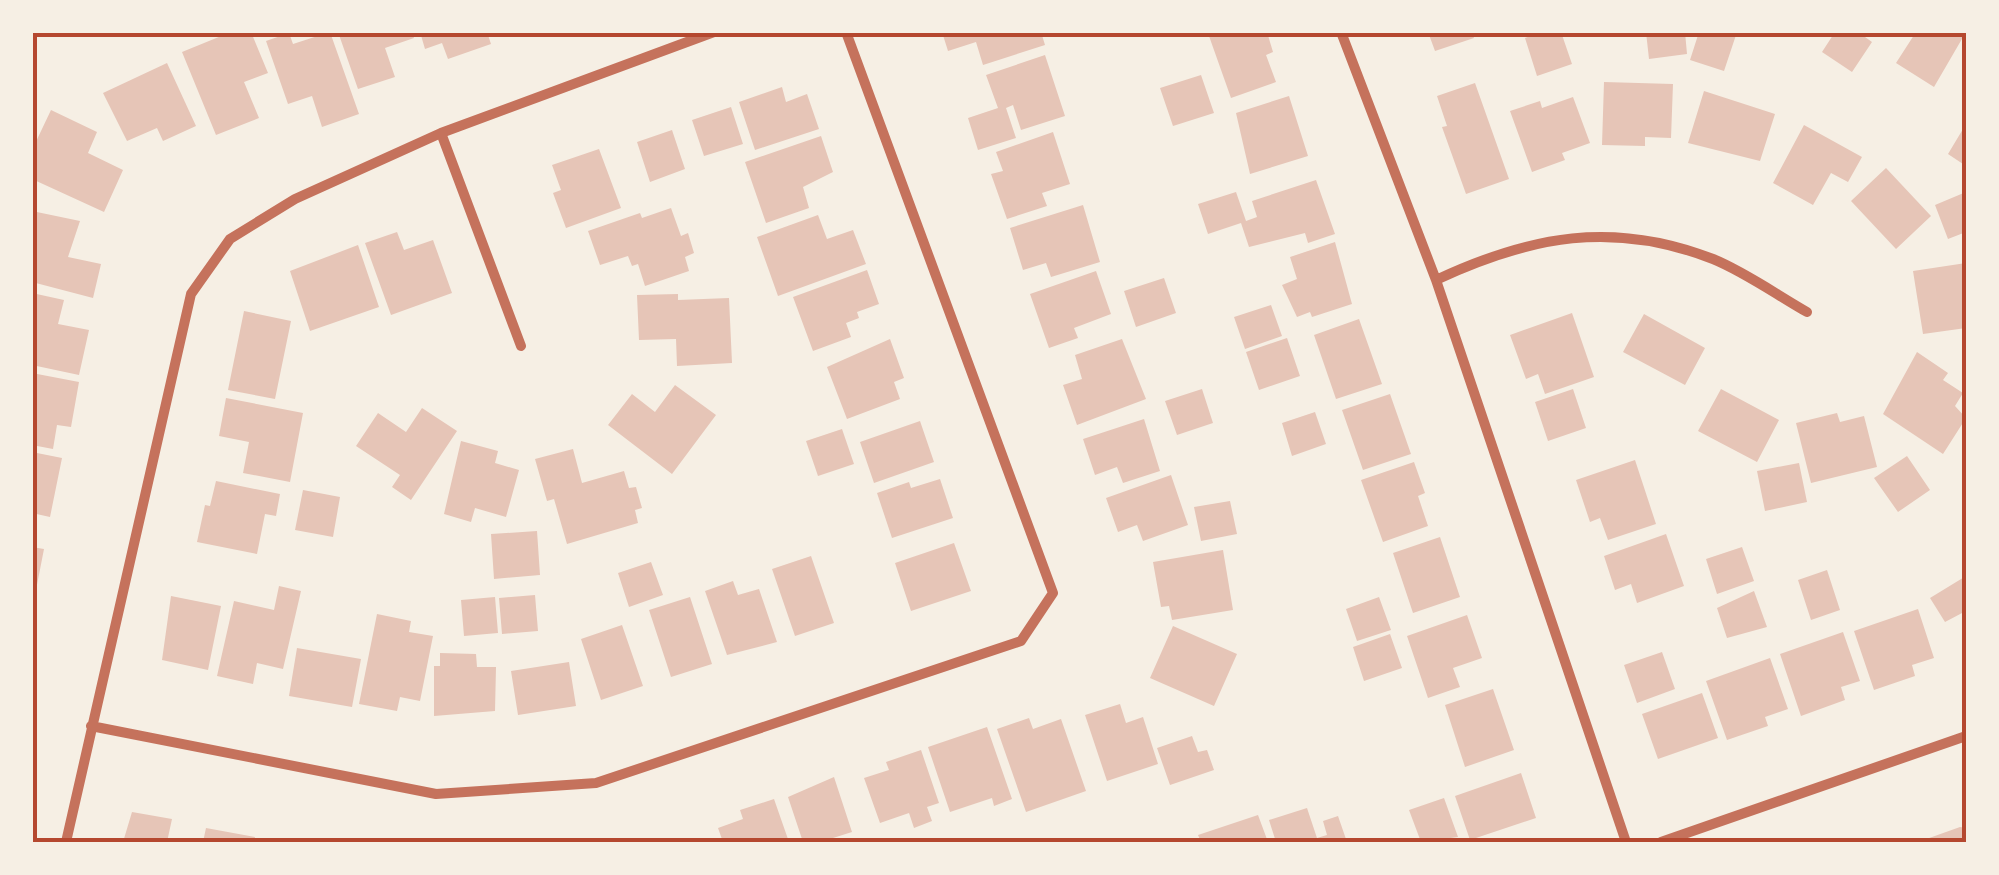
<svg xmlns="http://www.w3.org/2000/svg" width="1999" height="875" font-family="'Open Sans',sans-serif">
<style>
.building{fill:#e6c5b7}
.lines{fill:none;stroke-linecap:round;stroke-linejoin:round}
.minor{stroke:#c5725c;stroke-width:10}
.neatline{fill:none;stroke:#b5482f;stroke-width:4}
</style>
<rect width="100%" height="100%" fill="#f6efe4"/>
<path class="building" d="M 231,32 L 251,32 L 268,73 L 244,82 L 259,118 L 216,135 L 182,52 Z
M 330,32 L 359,114 L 322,127 L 312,96 L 288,104 L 266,41 L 289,33 L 293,44 Z
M 338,32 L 412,32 L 414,38 L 385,48 L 395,77 L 358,89 Z
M 420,32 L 487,32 L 491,44 L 448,59 L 442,43 L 425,49 Z
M 942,32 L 1041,32 L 1045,45 L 983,65 L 976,42 L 948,51 Z
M 1220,32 L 1267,32 L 1273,52 L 1266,55 L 1276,82 L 1231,98 L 1209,36 Z
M 1428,32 L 1472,32 L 1474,38 L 1435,51 Z
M 1541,32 L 1561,32 L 1572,64 L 1537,76 L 1525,38 Z
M 1646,32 L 1685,32 L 1687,54 L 1649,59 Z
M 1699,32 L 1736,35 L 1724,71 L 1690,60 Z
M 1835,32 L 1858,32 L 1872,42 L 1852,72 L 1822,52 Z
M 1916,32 L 1966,32 L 1934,87 L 1896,63 Z
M 1045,55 L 1065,116 L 1021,130 L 1013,105 L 1006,108 L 1016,138 L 978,150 L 968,118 L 998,108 L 986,75 Z
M 167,63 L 196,126 L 163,141 L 157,128 L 127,141 L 103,93 Z
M 1201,75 L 1214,113 L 1173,126 L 1160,88 Z
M 1604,82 L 1673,84 L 1671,138 L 1645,137 L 1645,146 L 1602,145 Z
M 1475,83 L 1509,179 L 1466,194 L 1442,127 L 1447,126 L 1437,96 Z
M 782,87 L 786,102 L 807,94 L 819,129 L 755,150 L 739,102 Z
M 1704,91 L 1775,114 L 1760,161 L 1688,143 Z
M 1289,96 L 1308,156 L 1250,174 L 1236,113 Z
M 1573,97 L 1590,143 L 1562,153 L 1565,160 L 1532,172 L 1510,111 L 1540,101 L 1542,108 Z
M 731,107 L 743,144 L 704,156 L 692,120 Z
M 51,110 L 97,132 L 88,153 L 123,170 L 104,212 L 32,179 L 32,150 Z
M 1966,124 L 1966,166 L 1948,154 Z
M 1804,125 L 1862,157 L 1848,182 L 1831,173 L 1813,205 L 1773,183 Z
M 672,130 L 685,169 L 650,182 L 637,142 Z
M 1053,132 L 1070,184 L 1042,193 L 1047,206 L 1007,219 L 991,174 L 1003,171 L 996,152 Z
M 821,136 L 833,172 L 803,187 L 809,208 L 766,223 L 745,162 Z
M 599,149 L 621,208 L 566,228 L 553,193 L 561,190 L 552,165 Z
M 1886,168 L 1931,216 L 1896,249 L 1851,201 Z
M 1316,180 L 1335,234 L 1308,243 L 1305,233 L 1249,247 L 1241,223 L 1208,234 L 1198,204 L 1236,192 L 1246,221 L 1257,217 L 1252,201 Z
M 1966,192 L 1966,232 L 1948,239 L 1935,205 Z
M 1083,205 L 1100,262 L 1051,277 L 1046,263 L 1023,270 L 1010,228 Z
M 671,208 L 681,236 L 688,233 L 694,253 L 685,257 L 689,271 L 645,286 L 638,264 L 632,266 L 628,256 L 600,265 L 588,231 L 640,213 L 642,218 Z
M 32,211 L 80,221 L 68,257 L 101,264 L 93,298 L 32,282 Z
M 818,215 L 827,239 L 853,230 L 866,264 L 778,296 L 757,237 Z
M 397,232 L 404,250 L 433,240 L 452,293 L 391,315 L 365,243 Z
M 1335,242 L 1352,304 L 1312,317 L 1310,312 L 1297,317 L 1282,285 L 1297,279 L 1290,257 Z
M 358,245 L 379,307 L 310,331 L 290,271 Z
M 1966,263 L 1966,328 L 1923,334 L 1913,271 Z
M 867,270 L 879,304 L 857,312 L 859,318 L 846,323 L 851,337 L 813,351 L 793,297 Z
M 1096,271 L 1111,314 L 1074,328 L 1078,338 L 1049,348 L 1030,294 Z
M 1164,278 L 1176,313 L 1136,327 L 1124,291 Z
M 32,293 L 64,300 L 58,324 L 89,330 L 79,375 L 32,365 Z
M 678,294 L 678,300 L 729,298 L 732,363 L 677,366 L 676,339 L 639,340 L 637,295 Z
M 1271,305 L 1282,336 L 1245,349 L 1234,317 Z
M 244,311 L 291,321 L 275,399 L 228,390 Z
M 1572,313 L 1594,377 L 1545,394 L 1538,374 L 1526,379 L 1510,335 Z
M 1644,314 L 1705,348 L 1685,385 L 1623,352 Z
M 1359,319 L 1382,384 L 1336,399 L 1314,335 Z
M 1287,338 L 1300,376 L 1259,390 L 1246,352 Z
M 890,339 L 904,378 L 894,382 L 900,399 L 847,419 L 827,367 Z
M 1122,339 L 1146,399 L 1077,425 L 1063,385 L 1082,379 L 1075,355 Z
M 1917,352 L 1948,373 L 1943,380 L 1963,393 L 1955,406 L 1966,418 L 1943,454 L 1883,414 Z
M 32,373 L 79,382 L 71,427 L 57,425 L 53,449 L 32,445 Z
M 675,385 L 716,415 L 672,474 L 608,425 L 632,394 L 655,412 Z
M 1202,389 L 1213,423 L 1177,435 L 1165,401 Z
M 1573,389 L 1586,428 L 1548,441 L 1535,402 Z
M 1721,389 L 1779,420 L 1757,462 L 1698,431 Z
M 1390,394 L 1411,454 L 1363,470 L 1342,410 Z
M 226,398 L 303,413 L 290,482 L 243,473 L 249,442 L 219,436 Z
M 422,408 L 457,431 L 411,500 L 392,487 L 400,475 L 356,446 L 378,413 L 406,432 Z
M 1315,412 L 1326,444 L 1292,456 L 1282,423 Z
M 1837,413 L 1840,422 L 1864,416 L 1877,467 L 1811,483 L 1796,423 Z
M 1144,419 L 1160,471 L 1123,483 L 1117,467 L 1095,475 L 1083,439 Z
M 920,421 L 934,462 L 874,483 L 860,442 Z
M 842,429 L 854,464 L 818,476 L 806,441 Z
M 461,441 L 498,451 L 495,463 L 519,470 L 506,517 L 475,508 L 471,522 L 444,514 Z
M 573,449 L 582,483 L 624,471 L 629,488 L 636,487 L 642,508 L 635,510 L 638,523 L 567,544 L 554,499 L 547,501 L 535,459 Z
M 32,452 L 62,458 L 50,517 L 32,513 Z
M 1907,456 L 1930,490 L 1898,512 L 1874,478 Z
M 1635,460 L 1656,524 L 1608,540 L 1600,518 L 1590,522 L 1576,480 Z
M 1414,462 L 1425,493 L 1418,496 L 1428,526 L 1383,542 L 1361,480 Z
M 1799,463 L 1807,502 L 1765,511 L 1757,471 Z
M 1171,475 L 1188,525 L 1143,541 L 1137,525 L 1118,532 L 1106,498 Z
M 940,479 L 953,518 L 892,538 L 877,493 L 909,482 L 911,488 Z
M 216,481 L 280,494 L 276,516 L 265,514 L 257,554 L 197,542 L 205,505 L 210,506 Z
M 303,490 L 340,497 L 333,537 L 295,530 Z
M 1230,501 L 1237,534 L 1201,541 L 1194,507 Z
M 537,531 L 540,575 L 494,579 L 491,534 Z
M 1666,534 L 1684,586 L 1637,603 L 1631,584 L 1615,590 L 1604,556 Z
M 1440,537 L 1460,597 L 1413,613 L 1393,553 Z
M 954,543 L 971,591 L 911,611 L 895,563 Z
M 32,547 L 44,549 L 34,600 L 32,600 Z
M 1742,547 L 1754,581 L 1717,594 L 1706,559 Z
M 1223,550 L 1233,610 L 1172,620 L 1169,606 L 1161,607 L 1153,562 Z
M 811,556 L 834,623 L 795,636 L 772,569 Z
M 651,562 L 663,595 L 629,607 L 618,573 Z
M 1827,570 L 1840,610 L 1811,620 L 1798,580 Z
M 1966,576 L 1966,617 L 1964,612 L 1945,622 L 1930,598 Z
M 733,581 L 738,595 L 759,589 L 777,642 L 727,655 L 705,591 Z
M 279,586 L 301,591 L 283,669 L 257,663 L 253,684 L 217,676 L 234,601 L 274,610 Z
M 1754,591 L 1767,627 L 1727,638 L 1717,608 Z
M 535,595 L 538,631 L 502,634 L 499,598 Z
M 171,596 L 221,606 L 208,670 L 162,660 Z
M 495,597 L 498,633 L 464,636 L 461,600 Z
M 690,597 L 712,664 L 671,677 L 649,610 Z
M 1379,597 L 1391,630 L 1357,641 L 1346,609 Z
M 1918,609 L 1934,658 L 1912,665 L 1915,676 L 1874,690 L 1854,631 Z
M 377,614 L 411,621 L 409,632 L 433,636 L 420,701 L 400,697 L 397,711 L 359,704 Z
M 1467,615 L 1482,658 L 1453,668 L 1460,687 L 1428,698 L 1407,636 Z
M 622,625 L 643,686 L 601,700 L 581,639 Z
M 1173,626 L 1237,654 L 1214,706 L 1150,678 Z
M 1843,632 L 1860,681 L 1841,687 L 1845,700 L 1801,716 L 1780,654 Z
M 1390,634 L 1402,668 L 1364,681 L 1353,647 Z
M 297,648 L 361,659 L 352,707 L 289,696 Z
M 1662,652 L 1675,689 L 1637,703 L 1624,665 Z
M 440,653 L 476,654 L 477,667 L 496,667 L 495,711 L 434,716 L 434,666 L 440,666 Z
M 1770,658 L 1788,709 L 1765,717 L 1768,726 L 1727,740 L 1706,681 Z
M 569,662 L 576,706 L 518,715 L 511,671 Z
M 1493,689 L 1514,750 L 1465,767 L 1445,705 Z
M 1702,693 L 1718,738 L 1658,759 L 1642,714 Z
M 1120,704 L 1126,723 L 1143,717 L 1158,764 L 1107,781 L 1085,715 Z
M 1029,718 L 1033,729 L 1061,719 L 1086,791 L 1026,812 L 997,729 Z
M 987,727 L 1012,799 L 994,806 L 992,798 L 950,812 L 928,747 Z
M 1192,736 L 1198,752 L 1207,750 L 1214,770 L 1170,785 L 1157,748 Z
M 921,750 L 939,803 L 927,807 L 932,821 L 914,828 L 909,813 L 880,823 L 864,778 L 889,770 L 886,762 Z
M 1521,773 L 1536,818 L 1470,840 L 1455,796 Z
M 834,777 L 852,832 L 833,838 L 835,842 L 803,842 L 788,797 Z
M 1444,798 L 1458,837 L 1421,842 L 1409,810 Z
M 774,799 L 789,842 L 723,842 L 718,828 L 743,819 L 740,810 Z
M 1307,808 L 1317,838 L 1327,835 L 1323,821 L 1338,816 L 1347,842 L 1276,842 L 1269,820 Z
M 132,812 L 172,819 L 167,842 L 123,842 Z
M 1258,815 L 1268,842 L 1201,842 L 1198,835 Z
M 1960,827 L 1966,828 L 1966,842 L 1918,842 Z
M 206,828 L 255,837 L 254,842 L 203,842 Z"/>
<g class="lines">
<path class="minor" d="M 1341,32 L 1436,280 L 1626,842
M 441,133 L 521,346
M 1436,280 C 1530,236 1613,220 1713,259 C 1745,272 1777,295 1807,312
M 91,726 L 436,794 L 596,783 L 1021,641 L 1053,593 L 846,32
M 66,842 L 191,294 L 230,239 L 295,199 L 441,133 L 714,32
M 1661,842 L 1966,736"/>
</g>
<rect width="1999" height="875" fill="none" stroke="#f6efe4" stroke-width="70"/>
<rect x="35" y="35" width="1929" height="805" class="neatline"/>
</svg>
